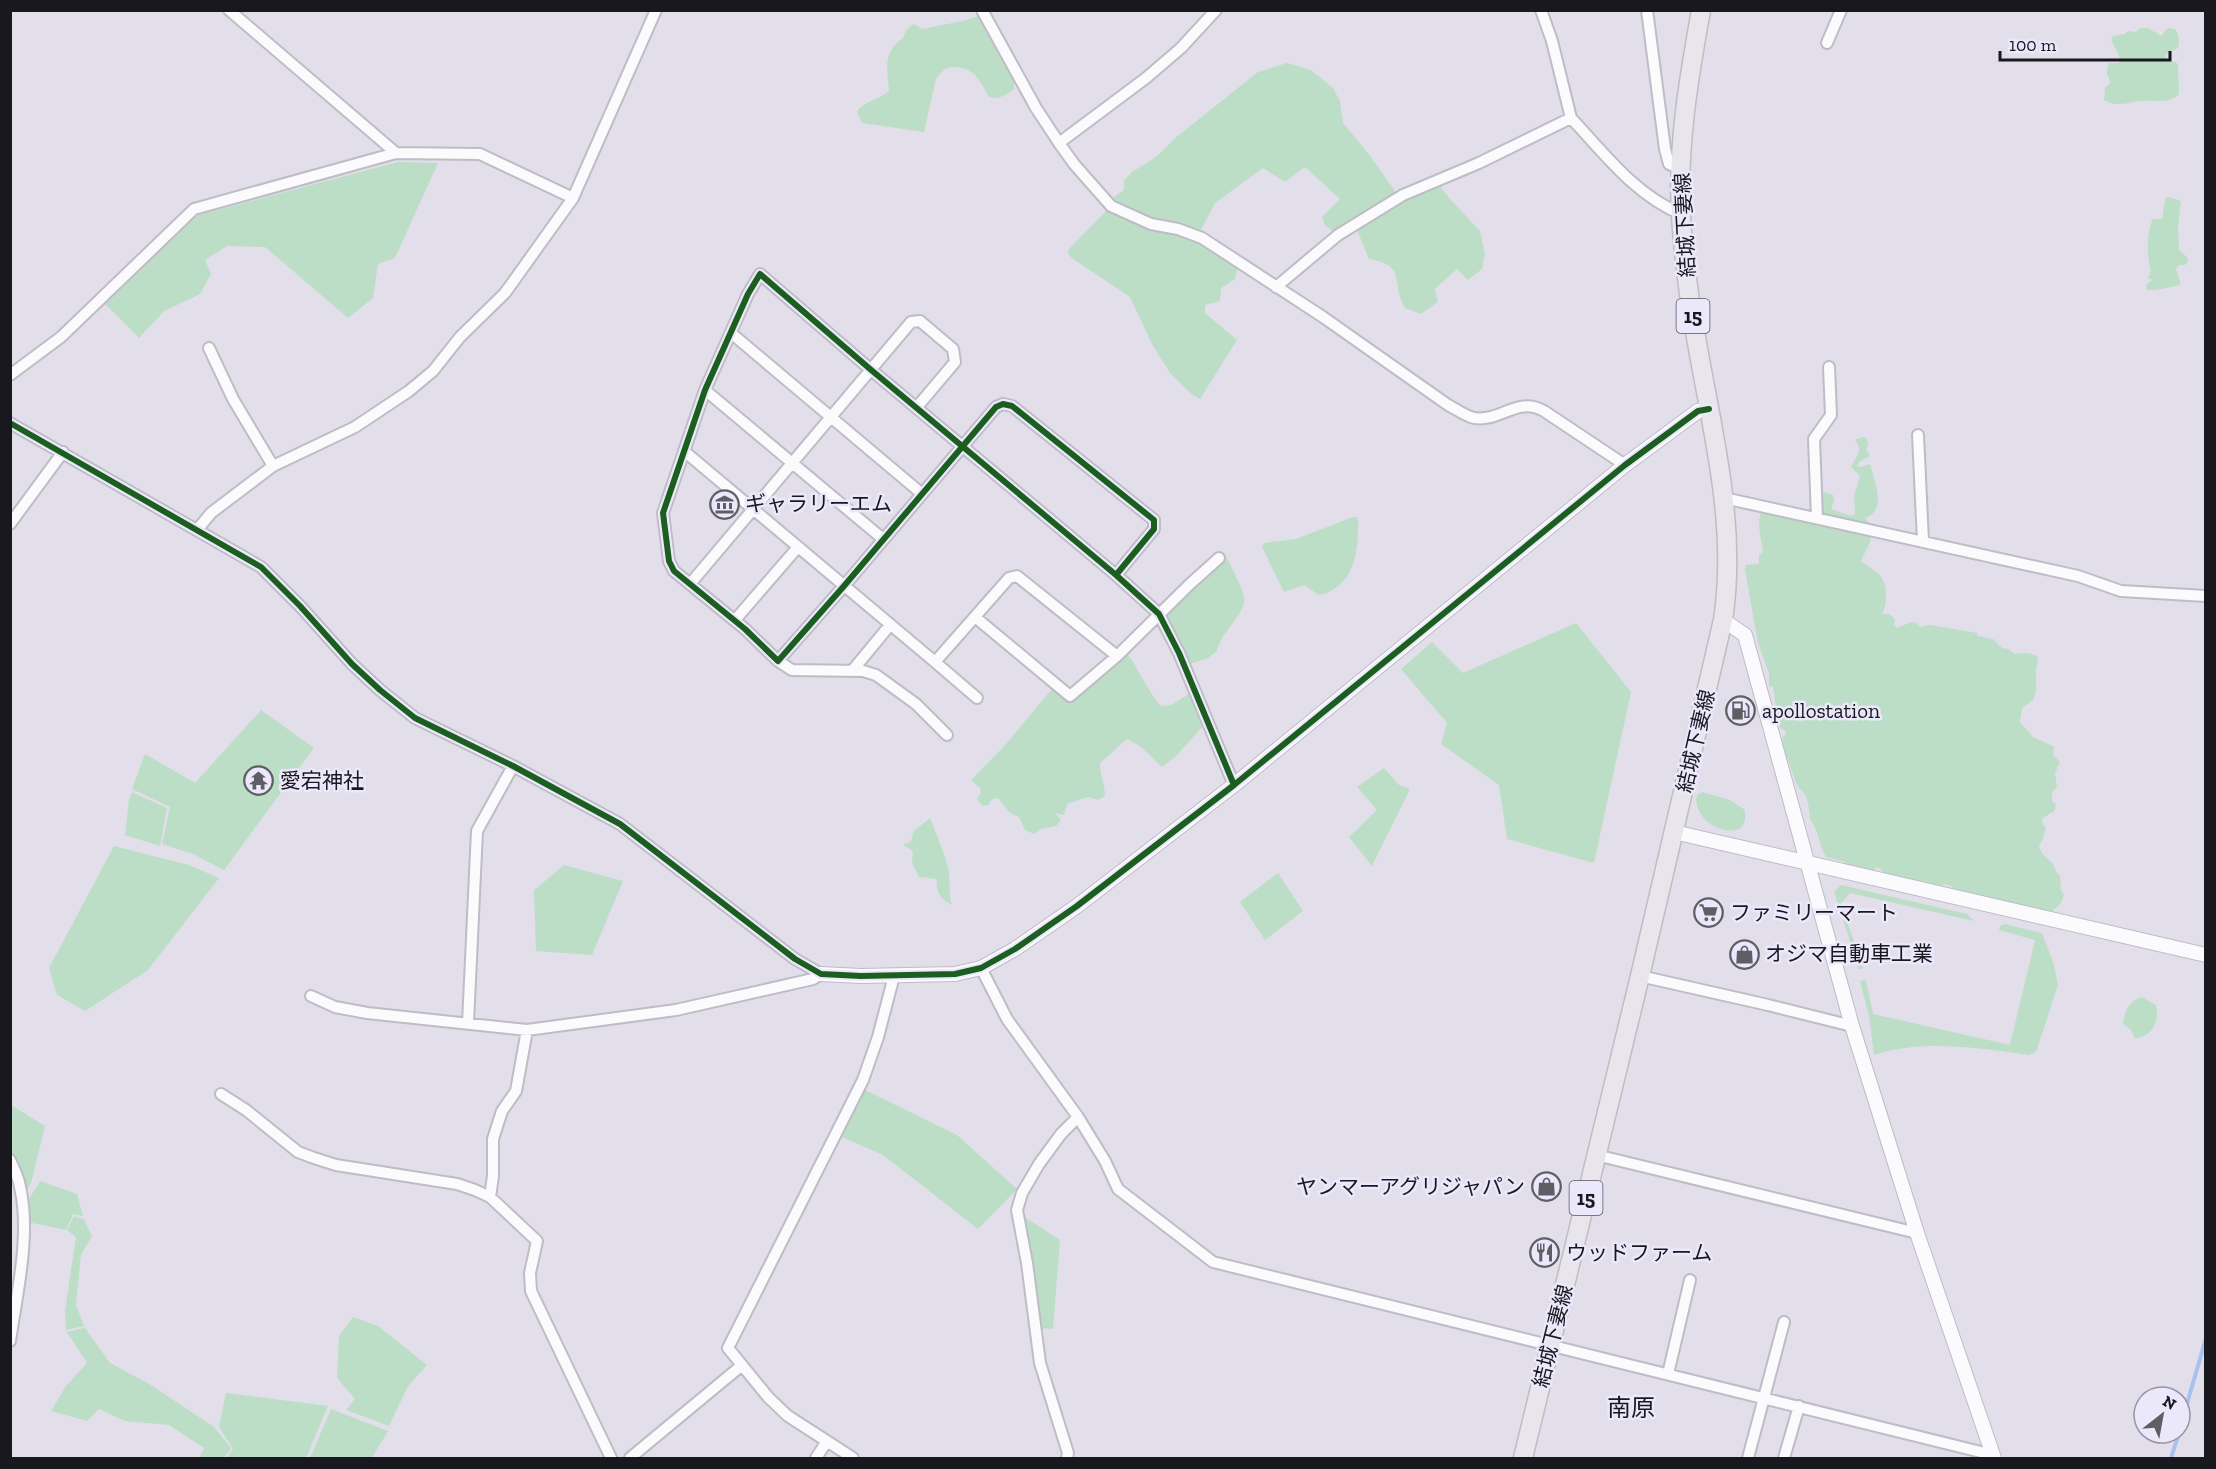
<svg xmlns="http://www.w3.org/2000/svg" width="2216" height="1469" font-family="'Zilla Slab','Noto Sans JP',serif">
<style>
.green{fill:#bcdec6}
.lines{fill:none;stroke-linecap:round;stroke-linejoin:round}
.stream{stroke:#a8c1ef;stroke-width:4}
.minor-casing{stroke:#bebcc5;stroke-width:14}
.tertiary-casing{stroke:#bebcc5;stroke-width:16}
.primary-casing{stroke:#bebdc2;stroke-width:21}
.minor{stroke:#fbfafc;stroke-width:10}
.tertiary{stroke:#fbfafc;stroke-width:14}
.primary{stroke:#e8e5ec;stroke-width:18}
.cycleway-casing{stroke:#ece8fb;stroke-width:10}
.cycleway{stroke:#1b5e20;stroke-width:6}
.labels{text-anchor:middle;stroke-width:5;stroke-linejoin:round;paint-order:stroke}
.shield{fill:#ece8fb;stroke:#585660;stroke-width:1.5}
.shield-label{font-size:20px;font-weight:bold;fill:#19181e}
.street-label{font-size:21px;fill:#19181e;stroke:#ece8fb}
.poi-label{font-size:21px;fill:#19181e;stroke:#ece8fb;text-anchor:start}
.quarter-label{font-size:24px;fill:#19181e;stroke:#ece8fb}
</style>
<rect width="100%" height="100%" fill="#e2dfea"/>
<path class="green" d="M 984,14 L 1014,67 L 1014,89 C 1006,95 999,100 989,97 C 980,81 975,68 955,67 C 947,66 940,72 936,79 L 924,132 L 862,123 L 857,112 C 863,101 879,100 889,91 C 888,75 883,58 895,45 C 897,42 900,41 902,39 C 907,32 905,28 914,24 L 922,29 L 963,21 Z
M 2141,28 L 2148,28 L 2161,36 L 2168,28 L 2175,29 C 2179,35 2180,40 2178,48 L 2165,55 L 2166,59 L 2177,63 L 2178,66 L 2179,94 C 2170,104 2154,100 2142,101 C 2128,102 2118,108 2104,100 L 2105,88 L 2111,82 C 2106,75 2105,70 2110,63 L 2119,63 L 2119,56 L 2111,40 L 2113,36 L 2125,34 L 2128,31 L 2135,32 Z
M 1287,63 L 1311,70 L 1333,88 L 1340,101 L 1343,123 L 1371,157 L 1399,197 L 1436,180 L 1449,198 L 1480,231 L 1485,254 L 1482,269 L 1468,280 L 1457,269 L 1435,289 L 1438,302 L 1421,314 L 1405,308 C 1390,281 1408,266 1369,259 L 1355,225 L 1338,235 L 1325,225 L 1322,217 L 1340,199 L 1305,167 L 1285,182 L 1263,168 L 1215,203 L 1198,236 L 1239,263 L 1235,279 L 1221,288 L 1220,301 L 1205,305 L 1205,313 L 1237,340 L 1200,399 L 1190,393 L 1170,373 L 1152,344 L 1130,297 L 1073,259 L 1069,255 L 1068,250 L 1111,206 L 1115,196 L 1124,190 L 1124,181 L 1132,172 L 1156,157 L 1174,139 L 1258,72 Z
M 398,162 L 438,163 L 395,258 L 378,264 L 373,298 L 348,318 L 265,247 L 227,246 L 205,260 L 211,274 L 200,294 L 164,311 L 139,338 L 105,304 L 198,215 Z
M 2168,197 L 2179,200 L 2181,202 L 2178,227 L 2179,250 L 2187,257 L 2188,261 L 2185,265 L 2180,265 L 2176,269 L 2181,284 C 2177,287 2152,291 2147,290 L 2146,286 L 2150,281 L 2154,280 L 2148,278 L 2151,271 C 2147,256 2146,233 2153,219 L 2162,219 L 2165,199 Z
M 1863,437 L 1867,439 L 1868,445 L 1866,449 L 1870,456 L 1859,462 L 1857,466 L 1860,467 L 1870,464 C 1874,479 1888,511 1865,518 L 1873,527 L 1870,542 L 1861,561 C 1879,574 1887,576 1886,600 C 1885,606 1885,609 1882,614 L 1889,614 L 1895,619 L 1894,625 L 1897,628 L 1911,622 L 1917,623 L 1920,627 L 1930,625 L 1977,633 L 1978,636 L 1993,639 L 2002,648 L 2009,649 L 2014,654 L 2028,653 L 2037,656 L 2038,660 L 2036,669 L 2036,693 L 2033,700 L 2022,708 L 2020,722 L 2033,737 L 2054,747 L 2053,755 L 2060,762 L 2055,773 L 2057,786 L 2052,793 L 2052,801 L 2056,805 L 2054,811 L 2043,818 L 2042,823 L 2046,827 L 2043,839 L 2039,846 C 2043,857 2045,855 2052,863 C 2055,868 2056,872 2060,876 L 2061,890 L 2064,895 L 2061,903 L 2050,913 L 2034,911 L 2031,907 L 1964,896 L 1951,886 L 1944,884 L 1940,889 L 1929,886 L 1929,882 L 1922,881 L 1918,886 L 1884,875 L 1881,869 L 1876,867 L 1873,873 L 1847,866 L 1845,862 L 1826,857 C 1819,845 1818,829 1810,819 C 1810,815 1808,800 1806,796 C 1802,790 1797,787 1795,780 C 1791,768 1784,751 1782,738 L 1786,734 L 1785,730 L 1780,728 C 1775,714 1776,701 1773,687 L 1769,686 L 1769,673 L 1758,643 L 1745,570 L 1746,565 L 1759,564 L 1759,555 L 1763,552 C 1762,539 1754,518 1764,509 L 1810,513 L 1821,509 L 1821,501 L 1824,492 L 1833,495 L 1834,501 L 1831,509 L 1851,516 L 1855,514 L 1854,496 L 1860,476 L 1851,467 C 1855,455 1865,453 1855,440 Z
M 1353,517 L 1358,517 C 1359,547 1356,588 1319,595 L 1304,585 L 1284,592 L 1262,547 L 1264,543 L 1296,539 Z
M 1225,554 C 1229,564 1244,589 1244,598 C 1246,614 1220,633 1217,651 L 1208,658 L 1190,664 L 1163,614 L 1219,558 Z
M 1576,623 L 1631,692 L 1594,863 L 1507,839 L 1499,785 L 1441,744 L 1447,723 L 1401,669 L 1432,642 L 1463,673 Z
M 1124,649 C 1138,667 1146,689 1161,706 L 1171,705 L 1192,692 L 1204,725 L 1175,757 L 1162,767 L 1140,746 L 1127,739 L 1100,763 C 1100,775 1105,784 1105,796 L 1098,800 L 1088,797 L 1067,804 L 1064,815 L 1055,813 L 1061,820 L 1056,826 L 1041,829 L 1034,834 L 1025,830 L 1019,817 L 1010,813 L 998,798 L 992,799 L 988,805 L 982,805 L 977,799 L 981,793 L 980,788 L 971,780 L 1007,743 L 1056,684 L 1070,695 Z
M 261,710 L 314,748 L 224,870 L 193,854 L 162,844 L 170,807 L 132,789 L 145,754 L 195,783 Z
M 1384,768 L 1399,785 L 1410,789 L 1372,866 L 1349,837 L 1377,810 L 1357,787 Z
M 132,792 L 167,808 L 160,846 L 125,835 L 129,799 Z
M 1702,792 L 1730,800 L 1745,810 L 1745,820 L 1741,828 C 1721,838 1692,817 1697,795 Z
M 930,818 C 936,834 944,851 948,868 C 951,881 948,893 952,905 C 940,899 936,893 937,879 L 919,877 L 912,863 L 913,851 L 903,845 L 911,841 L 914,831 Z
M 114,846 L 189,865 L 219,878 L 148,970 L 85,1011 L 57,995 L 49,968 Z
M 564,865 L 623,881 L 592,955 L 536,951 L 534,890 Z
M 1278,873 L 1303,911 L 1265,940 L 1240,902 Z
M 1841,885 L 1967,914 L 1974,921 L 1850,893 L 1841,903 L 1863,969 L 1859,969 L 1834,892 Z
M 2005,924 L 2042,933 L 2054,965 L 2058,985 L 2036,1052 L 2029,1055 C 1978,1048 1924,1039 1874,1055 L 1869,1016 L 1860,981 L 1866,980 L 1873,1014 L 2010,1045 L 2035,940 L 1999,930 L 2000,926 Z
M 2142,997 L 2156,1005 C 2160,1020 2152,1038 2135,1038 L 2131,1030 L 2123,1024 C 2124,1012 2129,1000 2142,997 Z
M 865,1090 L 957,1135 L 1017,1189 L 978,1229 L 883,1155 L 842,1137 Z
M 11,1105 L 45,1126 L 31,1183 L 24,1196 L 22,1183 L 11,1153 Z
M 40,1181 L 77,1194 L 83,1216 L 73,1214 L 66,1230 L 27,1222 L 26,1204 Z
M 74,1216 L 84,1219 L 92,1237 L 81,1254 L 76,1305 L 84,1326 L 66,1330 L 65,1311 L 76,1237 L 67,1230 Z
M 1023,1216 L 1060,1240 L 1053,1329 L 1041,1328 Z
M 353,1317 L 378,1326 L 427,1365 L 408,1386 L 389,1426 L 346,1410 L 355,1399 L 337,1378 L 339,1336 Z
M 85,1328 L 110,1363 L 151,1385 L 214,1427 L 231,1448 L 224,1458 L 199,1458 L 204,1448 L 169,1425 L 125,1421 L 99,1409 L 87,1421 L 51,1411 L 66,1386 L 87,1363 L 67,1332 Z
M 226,1393 L 328,1406 L 306,1458 L 227,1458 L 233,1449 L 219,1427 Z
M 331,1409 L 388,1431 L 372,1458 L 310,1458 Z"/>
<g class="lines">
<path class="stream" d="M 2180,1428 L 2206,1338
M 2171,1458 L 2179,1433"/>
<defs>
<path id="minor" d="M 229,10 L 396,153
M 982,10 L 1036,108 L 1059,143 L 1074,164 L 1111,206 L 1151,224 L 1178,229 L 1202,238 L 1323,317 L 1448,405 C 1456,409 1465,416 1474,418 C 1501,422 1517,396 1544,411 L 1625,465
M 1647,10 L 1665,149 L 1669,164 L 1681,169
M 1827,43 L 1841,10
M 1571,118 C 1604,153 1635,195 1681,214
M 1059,143 L 1146,78 L 1181,48 L 1216,10
M 1276,287 L 1338,235 L 1403,195 L 1479,163 L 1571,118 L 1552,41 L 1541,10
M 731,333 L 921,493
M 209,348 L 233,399 L 273,466
M 10,375 L 61,337 L 194,209 L 396,153 L 480,154 L 573,198
M 705,390 L 883,539
M 10,423 L 261,567 L 300,606 L 352,664 L 380,690 L 415,718 L 513,766 L 620,824 L 795,959 L 821,974 L 813,979 L 676,1010 L 527,1030 L 367,1013 L 335,1007 L 311,996
M 1918,435 L 1923,541
M 684,451 L 935,662 L 1009,578 L 1017,576 L 1117,656
M 1724,498 L 2078,576 L 2121,591 L 2206,596
M 1817,518 L 1814,439 L 1831,415 L 1829,367
M 10,524 L 63,452
M 197,530 L 211,513 L 273,466 L 355,427 L 409,391 L 433,371 L 460,337 L 505,293 L 573,198 L 656,10
M 1116,575 L 1154,529 L 1154,520 L 1012,406 L 1003,404 L 996,407 L 844,586 L 778,661 L 745,629 L 674,571 L 669,561 L 663,513 L 705,390 L 748,294 L 760,274 L 870,369 L 1116,575 L 1159,614 L 1179,653 L 1234,785
M 690,584 L 911,322 L 920,321 L 953,349 L 955,362 L 917,407
M 975,617 L 1070,696 L 1117,656 L 1190,584 L 1219,558
M 735,620 L 798,547
M 778,661 L 792,670 L 863,671 L 876,675 L 916,704 L 947,735
M 935,662 L 977,698
M 852,671 L 890,625
M 981,968 L 1007,1019 L 1078,1117 L 1105,1161 L 1118,1189 L 1213,1262 L 1993,1455
M 1640,976 L 1768,1005 L 1852,1026
M 468,1023 L 477,831 L 513,766
M 221,1094 L 246,1110 L 298,1152 L 314,1158 L 336,1165 L 457,1184 L 475,1190 L 490,1197 L 537,1241 L 530,1273 L 531,1291 L 611,1458
M 1596,1155 L 1917,1233
M 10,1160 C 14,1169 19,1178 20,1187 C 31,1234 17,1293 10,1341
M 490,1197 L 493,1176 L 493,1139 L 502,1111 L 516,1091 L 527,1030
M 1668,1374 L 1690,1280
M 630,1458 L 741,1366
M 816,1458 L 827,1441
M 853,1458 L 788,1416 L 768,1397 L 728,1348 L 863,1080 L 878,1037 L 894,976
M 1067,1458 L 1068,1453 L 1040,1363 L 1027,1263 L 1017,1210 L 1022,1193 L 1039,1164 L 1061,1134 L 1078,1117
M 1748,1458 L 1784,1322
M 1784,1458 L 1799,1406"/>
<path id="tertiary" d="M 1723,620 L 1745,635 L 1852,1026 L 1917,1233 L 1994,1458
M 1674,832 L 2206,955
M 821,974 L 861,976 L 955,974 L 981,968 L 1015,949 L 1077,906 L 1234,785 L 1625,465 L 1698,411 L 1709,409"/>
<path id="primary" d="M 1523,1458 L 1640,976 L 1723,620 C 1740,508 1702,397 1688,286 C 1685,262 1682,238 1681,214 C 1677,146 1689,77 1701,10"/>
</defs>
<use href="#minor" class="minor-casing"/>
<use href="#tertiary" class="tertiary-casing"/>
<use href="#primary" class="primary-casing"/>
<use href="#minor" class="minor"/>
<use href="#tertiary" class="tertiary"/>
<use href="#primary" class="primary"/>
<defs>
<path id="cycleway" d="M 10,423 L 261,567 L 300,606 L 352,664 L 380,690 L 415,718 L 513,766 L 620,824 L 795,959 L 821,974 L 861,976 L 955,974 L 981,968 L 1015,949 L 1077,906 L 1234,785 L 1625,465 L 1698,411 L 1709,409
M 1116,575 L 1154,529 L 1154,520 L 1012,406 L 1003,404 L 996,407 L 844,586 L 778,661 L 745,629 L 674,571 L 669,561 L 663,513 L 705,390 L 748,294 L 760,274 L 870,369 L 1116,575 L 1159,614 L 1179,653 L 1234,785"/>
</defs>
<use href="#cycleway" class="cycleway-casing"/>
<use href="#cycleway" class="cycleway"/>
</g>
<defs>
<symbol id="museum-ring" viewBox="-11 -11 22 22"><circle r="9.5" fill="#ece8fb" stroke="#5f5e65" stroke-width="1.5"/><path d="M0-6L6-3V-2H-6V-3ZM-5-1h2V3h-2ZM-1-1h2V3h-2ZM3-1h2V3H3ZM-6 4H6V6H-6Z" fill="#5f5e65"/></symbol>
<symbol id="fuel-ring" viewBox="-11 -11 22 22"><circle r="9.5" fill="#ece8fb" stroke="#5f5e65" stroke-width="1.5"/><path d="M-5.5-6h7V0h2V4h1.3V-2.5L3-4.5l.8-.8L6-3V5H2.5V1h-1V6h-7ZM-4.2-4.7v3.2H.2V-4.7Z" fill="#5f5e65"/></symbol>
<symbol id="temple-ring" viewBox="-11 -11 22 22"><circle r="9.5" fill="#ece8fb" stroke="#5f5e65" stroke-width="1.5"/><path d="M0-6L5-2H3V0L6.5 2.5H4V6H1.5V3h-3V6H-4V2.5H-6.5L-3 0V-2H-5Z" fill="#5f5e65"/></symbol>
<symbol id="supermarket-ring" viewBox="-11 -11 22 22"><circle r="9.5" fill="#ece8fb" stroke="#5f5e65" stroke-width="1.5"/><path d="M-6-5.5h2.5l.6 2H6L4.5 2H-2.5L-4.4-4H-6ZM-1.5 3.2a1.3 1.3 0 1 0 .1 0ZM3 3.2a1.3 1.3 0 1 0 .1 0Z" fill="#5f5e65"/></symbol>
<symbol id="shop-ring" viewBox="-11 -11 22 22"><circle r="9.5" fill="#ece8fb" stroke="#5f5e65" stroke-width="1.5"/><path d="M-5-2.5h2.3a2.7 3.5 0 0 1 5.4 0H5L5.5 6h-11ZM-1.5-2.5h3a1.5 2.3 0 0 0-3 0Z" fill="#5f5e65"/></symbol>
<symbol id="restaurant-ring" viewBox="-11 -11 22 22"><circle r="9.5" fill="#ece8fb" stroke="#5f5e65" stroke-width="1.5"/><path d="M-5-6h1v4h1v-4h1v4h1v-4h1v5L-1.5 .5V6h-2V.5L-5-1ZM5-6V6H3V1.5H1.5Q1.5-4 5-6Z" fill="#5f5e65"/></symbol>
</defs>
<g fill-rule="evenodd">
<use href="#museum-ring" x="708" y="488" width="33" height="33"/>
<use href="#fuel-ring" x="1724" y="694" width="33" height="33"/>
<use href="#temple-ring" x="242" y="764" width="33" height="33"/>
<use href="#supermarket-ring" x="1692" y="896" width="33" height="33"/>
<use href="#shop-ring" x="1728" y="938" width="33" height="33"/>
<use href="#shop-ring" x="1530" y="1170" width="33" height="33"/>
<use href="#restaurant-ring" x="1528" y="1236" width="33" height="33"/>
</g>
<g class="labels">
<g class="shield">
<rect x="1676.5" y="299" width="33" height="34" rx="4.5"/>
<rect x="1569.5" y="1181" width="33" height="34" rx="4.5"/>
</g>
<g class="shield-label">
<text x="1693" y="323">15</text>
<text x="1586" y="1205">15</text>
</g>
<g class="street-label">
<text transform="translate(1685 225) rotate(-93)" y="7">結城下妻線</text>
<text transform="translate(1696 741) rotate(-77)" y="7">結城下妻線</text>
<text transform="translate(1553 1336) rotate(-76)" y="7">結城下妻線</text>
</g>
<g class="poi-label">
<text x="745" y="511">ギャラリーエム</text>
<text x="1762" y="718">apollostation</text>
<text x="280" y="788">愛宕神社</text>
<text x="1730" y="920">ファミリーマート</text>
<text x="1765" y="961">オジマ自動車工業</text>
<text x="1525" y="1194" text-anchor="end">ヤンマーアグリジャパン</text>
<text x="1566" y="1260">ウッドファーム</text>
</g>
<g class="quarter-label">
<text x="1631" y="1416">南原</text>
</g>
</g>
<rect width="2216" height="1469" fill="none" stroke="#19181e" stroke-width="24"/>
<g transform="translate(2162 1415) rotate(31)"><circle r="28" fill="#ece8fb" stroke="#9895a3" stroke-width="1.5"/>
<path d="M0-4.5L10 22L0 15L-10 22Z" fill="#5f5e65"/>
<text y="-9" font-size="16" font-weight="bold" text-anchor="middle" fill="#19181e">N</text>
</g>
<path d="M2000 51v9h170v-9" fill="none" stroke="#19181e" stroke-width="3"/>
<text x="2009" y="51" font-size="18" fill="#19181e" stroke="#ece8fb" stroke-width="4.5" paint-order="stroke">100 m</text>
</svg>
